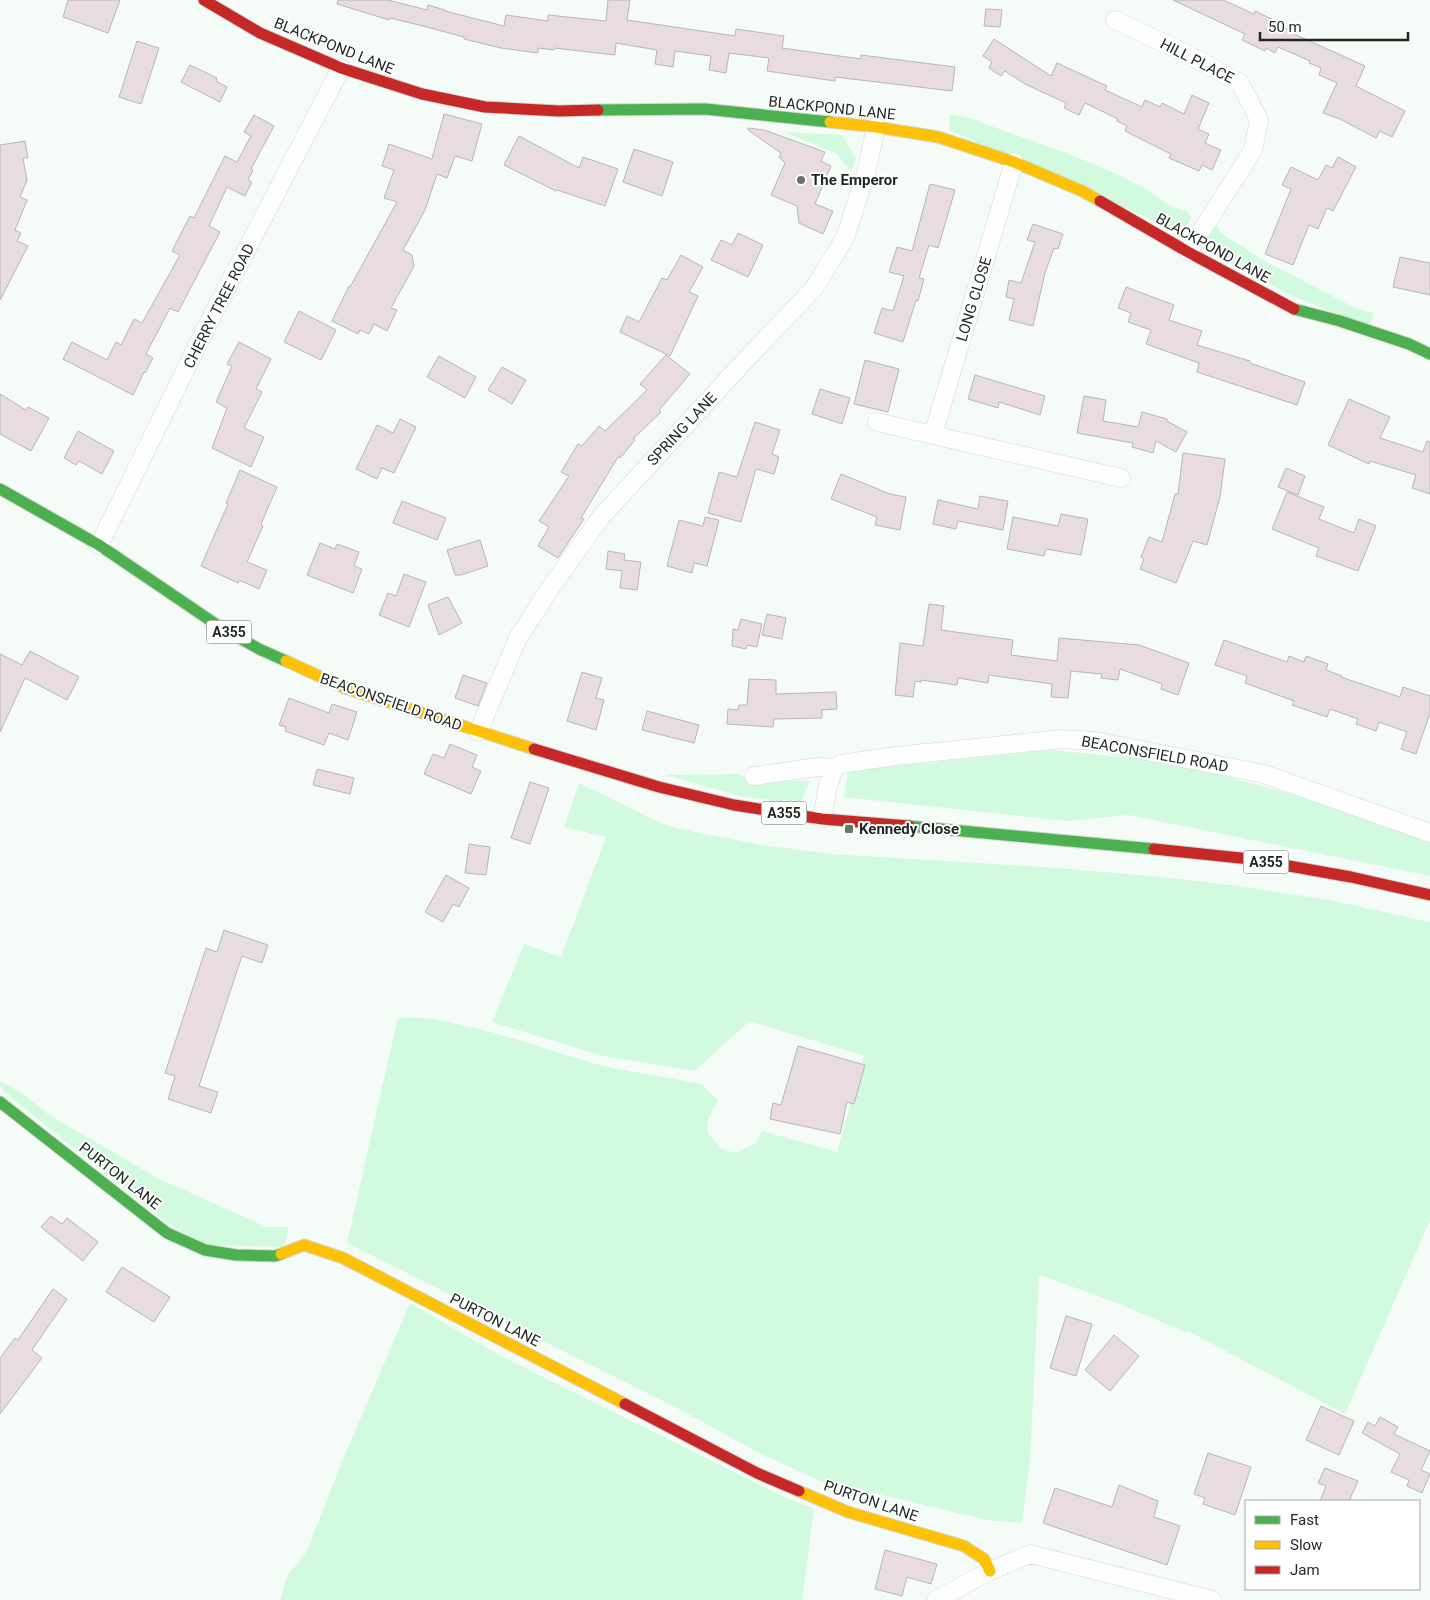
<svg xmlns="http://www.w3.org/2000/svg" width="1430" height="1600" font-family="Roboto,sans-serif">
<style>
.green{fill:#d2fade}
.building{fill:#e8dce1;stroke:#b8b6b6}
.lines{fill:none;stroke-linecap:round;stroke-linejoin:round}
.street-casing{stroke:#d1d9d3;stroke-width:19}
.fast-casing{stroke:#d1d9d3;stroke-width:13}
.slow-casing{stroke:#d1d9d3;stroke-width:13}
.jam-casing{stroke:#d1d9d3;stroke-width:13}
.street{stroke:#fefefe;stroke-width:18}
.fast{stroke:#4caf50;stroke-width:11}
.slow{stroke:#ffc107;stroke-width:11}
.jam{stroke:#c62828;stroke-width:11}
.poi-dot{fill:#69726b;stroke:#fff;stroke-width:2}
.labels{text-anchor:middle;stroke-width:4;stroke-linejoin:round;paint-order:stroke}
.shield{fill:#fff;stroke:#616863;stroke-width:1}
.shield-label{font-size:14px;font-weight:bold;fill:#1d2820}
.street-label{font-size:15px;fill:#1d2820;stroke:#fff}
.poi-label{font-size:15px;font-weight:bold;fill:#1d2820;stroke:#fff;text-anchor:start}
</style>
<rect width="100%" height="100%" fill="#f5fbf6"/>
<path class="green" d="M 950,114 L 969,118 C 1027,140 1089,158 1144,188 C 1157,196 1171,210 1187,210 L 1191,218 L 1186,227 L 1164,225 L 949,130 Z
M 784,132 L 842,135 L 856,158 L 851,172 L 837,154 Z
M 1216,225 L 1221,233 L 1261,259 L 1357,309 L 1374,313 L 1370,324 L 1355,321 L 1288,294 L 1211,252 L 1208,237 Z
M 1051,750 L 1173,762 L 1324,803 L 1430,843 L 1430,876 L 1129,815 L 1067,821 L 844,797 L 848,771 Z
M 737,774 L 750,780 L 810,781 L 800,804 L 744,797 L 665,775 Z
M 579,783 L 665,825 L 694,832 L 763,845 L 830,854 L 1058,868 L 1171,878 L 1238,886 L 1329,900 L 1430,922 L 1430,1220 L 1345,1414 L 1188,1331 L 1185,1332 L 1117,1303 L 1043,1276 L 1039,1276 L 1030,1458 L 1022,1523 L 988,1520 L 821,1481 L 763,1455 L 675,1407 L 347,1243 L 398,1017 L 434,1019 L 488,1031 L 603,1066 L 701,1084 L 718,1100 L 707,1121 L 708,1133 L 721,1149 L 737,1153 L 756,1143 L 762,1131 L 837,1152 L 864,1056 L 750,1021 L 694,1071 L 603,1056 L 492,1022 L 524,944 L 561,957 L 606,837 L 564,827 Z
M 0,1081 L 23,1094 L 49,1115 L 159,1179 L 267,1227 L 288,1227 L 285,1247 L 203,1245 L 163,1220 L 13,1099 L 0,1087 Z
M 410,1303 L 497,1354 L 784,1497 L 814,1509 L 802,1600 L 280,1600 L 287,1576 L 306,1553 L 341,1464 Z"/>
<path class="building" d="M 68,0 L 120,0 L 108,33 L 63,17 Z
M 338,0 L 388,0 L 427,10 L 428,5 L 445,10 L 445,11 L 504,26 L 506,15 L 548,21 L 548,15 L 606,21 L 608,0 L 630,0 L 627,20 L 735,36 L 736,29 L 784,36 L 782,48 L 861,59 L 861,55 L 955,67 L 952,91 L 835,77 L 835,81 L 767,71 L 769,58 L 729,53 L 726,73 L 709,70 L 711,56 L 675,51 L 673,67 L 655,64 L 657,50 L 616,43 L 615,55 L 554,48 L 554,50 L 538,48 L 538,53 L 501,48 L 464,39 L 464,37 L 419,25 L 390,18 L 389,20 L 337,4 Z
M 1173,0 L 1223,0 L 1254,14 L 1255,11 L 1284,25 L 1283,27 L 1295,32 L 1294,34 L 1365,66 L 1356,86 L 1405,111 L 1392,137 L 1380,131 L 1376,138 L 1340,119 L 1323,113 L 1337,83 L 1319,75 L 1321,68 L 1309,63 L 1310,61 L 1278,47 L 1275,53 L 1266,48 L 1265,51 L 1242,40 L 1245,34 Z
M 986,9 L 1002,10 L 1000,27 L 984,26 Z
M 994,39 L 1051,76 L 1057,63 L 1107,86 L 1105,90 L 1142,107 L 1145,100 L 1160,107 L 1162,103 L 1184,114 L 1192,95 L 1209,103 L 1198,129 L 1209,134 L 1205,143 L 1221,150 L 1212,170 L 1202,165 L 1199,171 L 1169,158 L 1171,154 L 1125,131 L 1127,126 L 1117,121 L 1118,119 L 1085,103 L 1079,115 L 1064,108 L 1066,103 L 1025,84 L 1005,71 L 1001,76 L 989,68 L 992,62 L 983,56 Z
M 137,41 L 159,48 L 141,104 L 119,97 Z
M 190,65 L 217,78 L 216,81 L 227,87 L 220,102 L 181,82 Z
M 444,114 L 482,124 L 472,161 L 455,156 L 447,178 L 437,174 L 425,210 L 403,250 L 412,255 L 414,266 L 391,308 L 397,310 L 387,331 L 374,324 L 369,334 L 360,330 L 358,334 L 332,321 L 349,286 L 350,287 L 397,202 L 384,198 L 394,170 L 382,166 L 389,144 L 432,159 Z
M 254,115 L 274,126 L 251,169 L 253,170 L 248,180 L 252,182 L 245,196 L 227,187 L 209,226 L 220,232 L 178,312 L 170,308 L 146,354 L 153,358 L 145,373 L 144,372 L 133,395 L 63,359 L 72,342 L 107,360 L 116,342 L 121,345 L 134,319 L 142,323 L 180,255 L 172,251 L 190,216 L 194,218 L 225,156 L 237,162 L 251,136 L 244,132 Z
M 748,128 L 764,130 L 825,152 L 821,161 L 831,166 L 815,204 L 833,211 L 823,234 L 799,223 L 797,206 L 771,195 L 785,163 L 779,157 L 781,153 L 748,130 Z
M 519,136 L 579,168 L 583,157 L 618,169 L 605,206 L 557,190 L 556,191 L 504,165 Z
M 25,141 L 28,158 L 23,158 L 27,180 L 20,197 L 27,200 L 15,230 L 21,233 L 17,241 L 28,246 L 0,300 L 0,145 Z
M 634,149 L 673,162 L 662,196 L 623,182 Z
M 1338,157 L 1356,167 L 1333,211 L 1327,208 L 1318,229 L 1309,225 L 1293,265 L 1265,254 L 1291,189 L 1282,185 L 1291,167 L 1318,180 L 1326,165 L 1332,168 Z
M 930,184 L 955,190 L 938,248 L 929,245 L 919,278 L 924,279 L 918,301 L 916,300 L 903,342 L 874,333 L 882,308 L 893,311 L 904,276 L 889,272 L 897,247 L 912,251 Z
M 1033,224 L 1063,234 L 1058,249 L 1054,248 L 1045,273 L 1033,326 L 1009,320 L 1014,299 L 1006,297 L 1009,280 L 1021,283 L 1035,242 L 1027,240 Z
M 738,233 L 763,245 L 748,277 L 711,260 L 721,240 L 732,245 Z
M 681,255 L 703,267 L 689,292 L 698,296 L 670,356 L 620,332 L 627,316 L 639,322 L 662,278 L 667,280 Z
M 1400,257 L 1430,263 L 1430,295 L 1393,287 Z
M 1126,287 L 1174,305 L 1169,320 L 1202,331 L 1197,345 L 1250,361 L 1250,363 L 1305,382 L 1297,405 L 1197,372 L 1199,363 L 1146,344 L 1151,330 L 1128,322 L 1131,313 L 1118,308 Z
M 299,311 L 336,330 L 321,360 L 284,342 Z
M 239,342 L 271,359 L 256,389 L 262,392 L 244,428 L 264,437 L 251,467 L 212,448 L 227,408 L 216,402 L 232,366 L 227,364 Z
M 666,355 L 690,374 L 659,410 L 661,412 L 633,439 L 635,440 L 620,458 L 618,457 L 581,518 L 584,519 L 558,558 L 538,546 L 549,527 L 539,521 L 569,476 L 561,472 L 578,444 L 582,446 L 599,426 L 605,431 L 647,390 L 640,384 Z
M 439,356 L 476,377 L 465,398 L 427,377 Z
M 865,360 L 899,369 L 888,412 L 854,404 Z
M 502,367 L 526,380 L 512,404 L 488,390 Z
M 975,375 L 1045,396 L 1040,415 L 999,402 L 998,408 L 968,399 Z
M 820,389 L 850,398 L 842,424 L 812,414 Z
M 0,394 L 26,410 L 28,407 L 49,418 L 31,451 L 0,434 Z
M 1084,396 L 1106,400 L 1103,421 L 1138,427 L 1142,412 L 1167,419 L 1167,421 L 1187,432 L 1176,452 L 1156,441 L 1153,453 L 1132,447 L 1133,443 L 1077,433 Z
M 1349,399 L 1390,417 L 1380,438 L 1423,452 L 1427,441 L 1430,442 L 1430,494 L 1412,488 L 1416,475 L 1370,461 L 1369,464 L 1328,445 Z
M 400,419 L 416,427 L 394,473 L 382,468 L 377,479 L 356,469 L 377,425 L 393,433 Z
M 755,422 L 780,430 L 772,454 L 779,457 L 774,474 L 756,469 L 741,522 L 708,513 L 719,472 L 737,477 Z
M 78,431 L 114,451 L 102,474 L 79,461 L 76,465 L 64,458 Z
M 1183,453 L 1225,459 L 1220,497 L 1207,545 L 1193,541 L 1176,583 L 1140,569 L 1144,559 L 1141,557 L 1149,537 L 1162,542 L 1175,494 L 1178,494 Z
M 1286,468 L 1305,476 L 1298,495 L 1278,487 Z
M 240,470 L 277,487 L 261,524 L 263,526 L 247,562 L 267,570 L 259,589 L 239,580 L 238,583 L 201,566 L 228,504 L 226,503 Z
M 841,474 L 890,494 L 906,497 L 900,530 L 875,525 L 877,517 L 831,499 Z
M 1287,492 L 1324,507 L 1319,519 L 1354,533 L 1359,519 L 1376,526 L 1358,571 L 1316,556 L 1319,548 L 1272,529 Z
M 980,496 L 1008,501 L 1003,530 L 958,521 L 956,529 L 933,524 L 938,500 L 978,509 Z
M 402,501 L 446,518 L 437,540 L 393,523 Z
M 1061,514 L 1088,519 L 1081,555 L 1046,549 L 1044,556 L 1007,549 L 1013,517 L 1058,526 Z
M 705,517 L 719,520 L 707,566 L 694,563 L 692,573 L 667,566 L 679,520 L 703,526 Z
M 480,540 L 488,566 L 461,575 L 455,575 L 447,550 Z
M 320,543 L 335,549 L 337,544 L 359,552 L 354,566 L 362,569 L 353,593 L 307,575 Z
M 608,551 L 625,554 L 624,560 L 641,562 L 637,590 L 620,588 L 622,571 L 606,569 Z
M 404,574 L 426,582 L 409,627 L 379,615 L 388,593 L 396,596 Z
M 448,597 L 462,623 L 439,635 L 428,605 Z
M 929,604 L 944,606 L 941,630 L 1013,640 L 1011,655 L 1057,661 L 1059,638 L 1139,645 L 1189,663 L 1178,695 L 1161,689 L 1162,684 L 1120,669 L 1118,680 L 1101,678 L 1102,674 L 1071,671 L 1068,698 L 1051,697 L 1052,684 L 989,675 L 988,683 L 958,678 L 957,685 L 921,680 L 921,682 L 915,681 L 913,697 L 895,695 L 900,643 L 923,646 Z
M 767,614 L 786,618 L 782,639 L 762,635 Z
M 741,619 L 762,624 L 757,647 L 747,645 L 746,649 L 732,646 L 733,629 L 738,630 Z
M 1224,640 L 1287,662 L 1289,656 L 1304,662 L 1306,656 L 1328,664 L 1326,670 L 1342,676 L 1341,677 L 1400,697 L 1403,687 L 1430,696 L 1430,713 L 1416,754 L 1401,749 L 1407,732 L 1379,722 L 1376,731 L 1356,724 L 1358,719 L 1330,709 L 1327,717 L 1292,705 L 1294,701 L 1245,683 L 1247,676 L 1215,665 Z
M 30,651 L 79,677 L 67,700 L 25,678 L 0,732 L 0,654 L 22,665 Z
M 582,672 L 602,678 L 596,698 L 604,700 L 596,730 L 567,721 Z
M 463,675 L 487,683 L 478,706 L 455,698 Z
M 749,679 L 776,680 L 776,694 L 836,692 L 837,709 L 822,710 L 822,718 L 774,719 L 773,727 L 727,724 L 728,709 L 738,710 L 739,705 L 747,705 Z
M 289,698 L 329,713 L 332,704 L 357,712 L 348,740 L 329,733 L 324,745 L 285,731 L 286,727 L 279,725 Z
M 647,711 L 699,725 L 694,743 L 642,730 Z
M 450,744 L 477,755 L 472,767 L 481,771 L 471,794 L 424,774 L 433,754 L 444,758 Z
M 317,769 L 354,778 L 350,794 L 313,785 Z
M 530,782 L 549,788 L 530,844 L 511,838 Z
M 469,844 L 490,847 L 486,875 L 465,873 Z
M 446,875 L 469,888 L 459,907 L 453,904 L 443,922 L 425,912 Z
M 224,930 L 268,945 L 262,963 L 242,956 L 199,1086 L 218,1092 L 211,1113 L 168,1099 L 175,1076 L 165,1073 L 206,948 L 217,952 Z
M 798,1046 L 865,1065 L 854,1104 L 847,1102 L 840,1134 L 770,1119 L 773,1103 L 781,1105 Z
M 51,1216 L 62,1224 L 67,1218 L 98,1242 L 83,1261 L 41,1227 Z
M 122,1267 L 170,1297 L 154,1322 L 106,1292 Z
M 53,1289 L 67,1299 L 32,1350 L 42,1358 L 0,1414 L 0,1358 L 15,1338 L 18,1340 Z
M 1066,1316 L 1092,1324 L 1076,1376 L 1050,1368 Z
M 1114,1335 L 1139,1356 L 1110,1391 L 1085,1370 Z
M 1321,1406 L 1354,1421 L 1339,1455 L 1306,1440 Z
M 1380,1417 L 1398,1427 L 1394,1434 L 1430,1451 L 1421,1470 L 1430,1474 L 1422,1493 L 1407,1486 L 1409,1480 L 1391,1472 L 1400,1454 L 1362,1433 L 1368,1422 L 1375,1426 Z
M 1208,1453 L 1251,1467 L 1235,1515 L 1203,1504 L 1205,1498 L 1194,1494 Z
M 1325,1468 L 1358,1481 L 1349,1501 L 1320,1501 L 1326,1486 L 1318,1483 Z
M 1119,1485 L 1158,1501 L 1154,1517 L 1180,1526 L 1167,1565 L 1043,1523 L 1055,1488 L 1112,1507 Z
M 885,1550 L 937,1564 L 931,1584 L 907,1577 L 902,1596 L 875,1589 Z"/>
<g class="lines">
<defs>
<path id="street" d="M 1115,20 L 1185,53 L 1240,83 L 1259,120 L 1253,150 L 1188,252
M 877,422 L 933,435 L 1014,162
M 933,435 L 1121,478
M 99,545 L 210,320 L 341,68
M 478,732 L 518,638 L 551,587 L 601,517 L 739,367 L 814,288 L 845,238 L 866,173 L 876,127
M 754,776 L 818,767 L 834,768
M 822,819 L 828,785 L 834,768 L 841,764 L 895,756 L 1023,743 L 1062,739 L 1095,741 L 1264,774 L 1430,833
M 936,1600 L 990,1571 L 1030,1554 L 1212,1600"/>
<path id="fast" d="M 598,110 L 705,109 L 830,122
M 1294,309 L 1340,321 L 1409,344 L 1430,354
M 0,489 L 99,545 L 220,627 L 259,649 L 286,661
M 909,826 L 1154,849
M 0,1102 L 167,1233 L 205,1250 L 236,1255 L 275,1256 L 281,1254"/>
<path id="slow" d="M 830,122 L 876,127 L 938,137 L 1014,162 L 1082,191 L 1100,201
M 286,661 L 345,688 L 534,749
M 281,1254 L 304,1245 L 343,1258 L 625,1404
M 799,1491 L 848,1512 L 964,1546 L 984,1559 L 990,1571"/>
<path id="jam" d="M 204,0 L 260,33 L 341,68 L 422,94 L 485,107 L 559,111 L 598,110
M 1100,201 L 1188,252 L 1294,309
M 534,749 L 659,787 L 734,805 L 822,819 L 909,826
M 1154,849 L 1250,859 L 1351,877 L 1430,895
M 625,1404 L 757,1473 L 799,1491"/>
</defs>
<use href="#street" class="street-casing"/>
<use href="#fast" class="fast-casing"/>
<use href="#slow" class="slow-casing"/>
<use href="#jam" class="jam-casing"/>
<use href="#street" class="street"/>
<use href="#fast" class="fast"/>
<use href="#slow" class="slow"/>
<use href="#jam" class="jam"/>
</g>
<g class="poi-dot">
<circle cx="801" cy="180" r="5"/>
<rect x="844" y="824" width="10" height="10" rx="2.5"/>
</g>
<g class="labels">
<g class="shield">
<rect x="206.5" y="620.5" width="45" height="23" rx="4"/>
<rect x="761.5" y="801.5" width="45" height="23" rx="4"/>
<rect x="1243.5" y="850.5" width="45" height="23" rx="4"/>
</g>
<g class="shield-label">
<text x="229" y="637">A355</text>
<text x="784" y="818">A355</text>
<text x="1266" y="867">A355</text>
</g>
<g class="street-label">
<text transform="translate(334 46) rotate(22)" y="5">BLACKPOND LANE</text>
<text transform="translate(1197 61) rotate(27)" y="5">HILL PLACE</text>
<text transform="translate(832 108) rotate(6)" y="5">BLACKPOND LANE</text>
<text transform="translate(1213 248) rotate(29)" y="5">BLACKPOND LANE</text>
<text transform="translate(974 299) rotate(-73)" y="5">LONG CLOSE</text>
<text transform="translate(219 306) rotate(-63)" y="5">CHERRY TREE ROAD</text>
<text transform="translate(682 429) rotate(-47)" y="5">SPRING LANE</text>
<text transform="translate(391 702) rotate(19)" y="5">BEACONSFIELD ROAD</text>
<text transform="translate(1155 754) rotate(10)" y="5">BEACONSFIELD ROAD</text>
<text transform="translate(120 1176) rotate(38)" y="5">PURTON LANE</text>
<text transform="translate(495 1320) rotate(27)" y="5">PURTON LANE</text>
<text transform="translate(871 1501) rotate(19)" y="5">PURTON LANE</text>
</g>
<g class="poi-label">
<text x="811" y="185">The Emperor</text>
<text x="859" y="834">Kennedy Close</text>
</g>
</g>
<rect x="1245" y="1500" width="175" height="90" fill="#ffffff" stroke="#a5a9a6"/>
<rect x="1255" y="1516" width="25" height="8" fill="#4caf50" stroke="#a5a9a6"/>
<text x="1290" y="1525" font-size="15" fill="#1d2820">Fast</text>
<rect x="1255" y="1541" width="25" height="8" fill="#ffc107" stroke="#a5a9a6"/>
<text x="1290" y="1550" font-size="15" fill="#1d2820">Slow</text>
<rect x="1255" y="1566" width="25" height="8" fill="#c62828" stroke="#a5a9a6"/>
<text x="1290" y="1575" font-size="15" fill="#1d2820">Jam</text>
<path d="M1260 32v8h148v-8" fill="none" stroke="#1d2820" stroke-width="2.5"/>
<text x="1268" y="32" font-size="15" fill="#1d2820" stroke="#ffffff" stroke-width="4" paint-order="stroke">50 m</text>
</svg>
